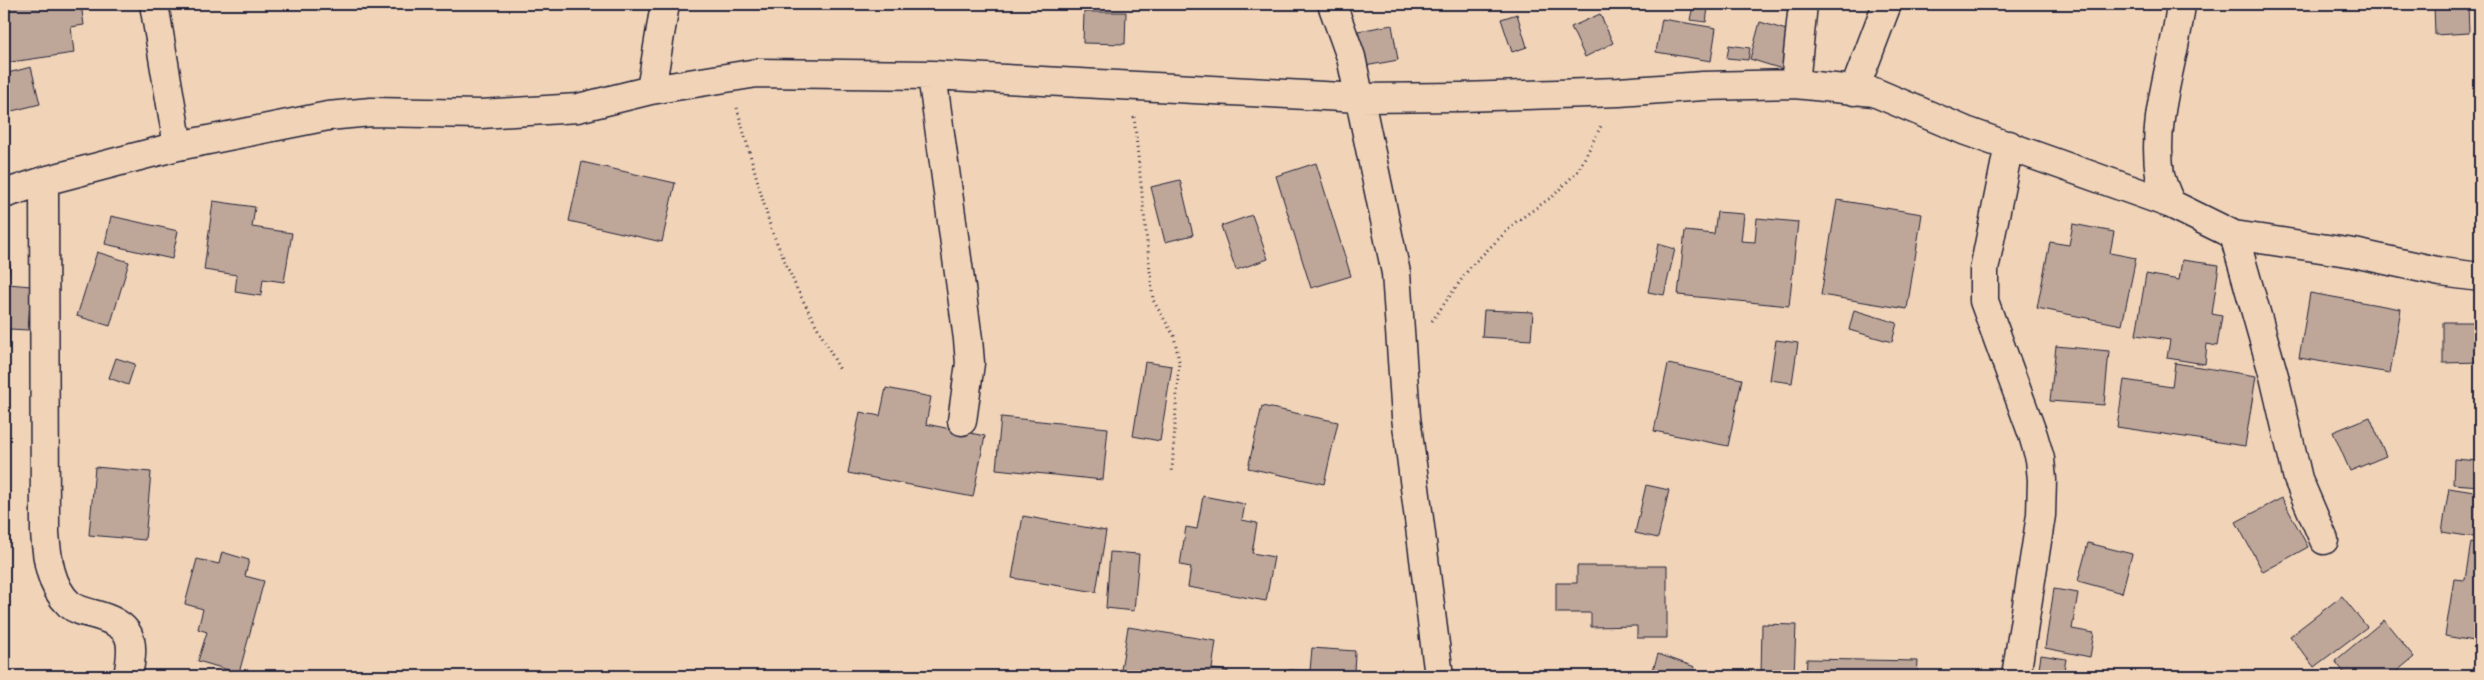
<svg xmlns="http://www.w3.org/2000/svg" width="2484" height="680" font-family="Caveat,sans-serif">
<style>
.building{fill:#bea799;stroke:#22223b}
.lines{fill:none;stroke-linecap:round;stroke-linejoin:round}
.minor-casing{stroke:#22223b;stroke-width:31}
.path{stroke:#22223b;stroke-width:3;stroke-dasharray:1 4;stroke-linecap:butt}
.minor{stroke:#f1d4b8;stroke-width:28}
</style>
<rect width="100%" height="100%" fill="#f1d4b8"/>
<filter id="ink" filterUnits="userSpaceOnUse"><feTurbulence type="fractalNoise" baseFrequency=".02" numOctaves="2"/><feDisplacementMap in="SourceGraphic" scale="10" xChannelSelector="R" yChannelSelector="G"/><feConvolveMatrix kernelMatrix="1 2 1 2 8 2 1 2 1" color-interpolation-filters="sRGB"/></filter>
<g filter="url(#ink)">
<path class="building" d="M 4,4 L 81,4 L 84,25 L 71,27 L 74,53 L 4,63 Z
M 2434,4 L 2468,4 L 2469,33 L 2435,35 Z
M 1693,6 L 1708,8 L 1706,22 L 1690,20 Z
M 1084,12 L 1126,12 L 1125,44 L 1083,43 Z
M 1517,14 L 1527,47 L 1512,52 L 1501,19 Z
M 1600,14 L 1613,43 L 1585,57 L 1571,27 Z
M 1662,19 L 1716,28 L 1711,61 L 1656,52 Z
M 1760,22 L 1793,32 L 1782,69 L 1750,59 Z
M 1392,25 L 1398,60 L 1365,66 L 1358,31 Z
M 1729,45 L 1750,48 L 1748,60 L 1727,58 Z
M 31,67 L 40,104 L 4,113 L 4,74 Z
M 582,162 L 675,183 L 662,242 L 569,221 Z
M 1316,163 L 1351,276 L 1311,288 L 1276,176 Z
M 1180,180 L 1193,235 L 1165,242 L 1151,187 Z
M 1837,200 L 1922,214 L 1907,309 L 1821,295 Z
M 213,201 L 255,207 L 252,227 L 292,233 L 284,282 L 263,279 L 261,296 L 235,292 L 237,275 L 204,270 Z
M 1717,212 L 1744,214 L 1741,241 L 1755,242 L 1757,218 L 1798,222 L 1789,306 L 1678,295 L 1685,231 L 1714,234 Z
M 1252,215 L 1268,259 L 1236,270 L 1221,226 Z
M 111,216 L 178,231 L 172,259 L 105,244 Z
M 2073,224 L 2114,232 L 2110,253 L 2136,258 L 2122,325 L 2037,308 L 2050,242 L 2069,245 Z
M 1658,244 L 1675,249 L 1664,295 L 1648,292 Z
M 97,252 L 129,262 L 110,326 L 77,316 Z
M 2182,260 L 2219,265 L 2212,314 L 2222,316 L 2217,346 L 2207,344 L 2205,364 L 2167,358 L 2170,340 L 2136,335 L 2146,274 L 2179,280 Z
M 4,264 L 10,264 L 8,284 L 31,286 L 28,330 L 10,329 L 9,344 L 4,343 Z
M 2310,293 L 2401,309 L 2390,373 L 2299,358 Z
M 1484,310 L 1533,312 L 1531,340 L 1482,337 Z
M 1854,310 L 1897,323 L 1892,342 L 1849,330 Z
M 2443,322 L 2480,322 L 2480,362 L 2443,363 Z
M 1776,340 L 1798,343 L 1792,383 L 1770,380 Z
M 2056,346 L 2109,351 L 2104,405 L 2050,401 Z
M 116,358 L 135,364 L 128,385 L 109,378 Z
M 1145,362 L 1172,366 L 1160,441 L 1133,436 Z
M 2175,363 L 2256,376 L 2245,446 L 2117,427 L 2124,380 L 2172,387 Z
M 1668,364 L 1742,379 L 1728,446 L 1654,431 Z
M 886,388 L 931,397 L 926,424 L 985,436 L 973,497 L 848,473 L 860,412 L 880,416 Z
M 1262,406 L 1338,422 L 1324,484 L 1248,468 Z
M 1001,417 L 1108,428 L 1103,480 L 996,469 Z
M 2370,417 L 2386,456 L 2350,471 L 2333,432 Z
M 2454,459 L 2480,461 L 2480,486 L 2453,484 Z
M 95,467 L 151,472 L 145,540 L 89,535 Z
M 1646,485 L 1669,490 L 1658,538 L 1635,533 Z
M 2449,488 L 2480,493 L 2480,538 L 2442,532 Z
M 1203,496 L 1245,504 L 1242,520 L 1257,523 L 1252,553 L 1274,557 L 1266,601 L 1188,587 L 1191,567 L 1180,565 L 1186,527 L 1197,529 Z
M 2282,498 L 2308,547 L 2263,572 L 2236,522 Z
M 1023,516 L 1106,531 L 1096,592 L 1012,578 Z
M 4,530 L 10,532 L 4,563 Z
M 2471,542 L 2480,544 L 2480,642 L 2445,636 L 2454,579 L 2465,580 Z
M 2088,543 L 2132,554 L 2122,593 L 2078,581 Z
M 222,552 L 249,560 L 245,576 L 264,581 L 239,673 L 198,661 L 207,632 L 198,629 L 203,609 L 185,604 L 197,559 L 219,564 Z
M 1110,552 L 1139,554 L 1134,611 L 1106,608 Z
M 1577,566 L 1667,566 L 1667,638 L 1637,638 L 1637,626 L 1591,627 L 1591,613 L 1556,613 L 1556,583 L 1577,583 Z
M 2054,589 L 2078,593 L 2072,629 L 2094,633 L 2090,657 L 2045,648 Z
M 2342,596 L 2367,627 L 2314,667 L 2290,636 Z
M 2384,620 L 2414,657 L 2391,676 L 2347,676 L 2335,661 Z
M 1762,624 L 1796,625 L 1794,676 L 1761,676 Z
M 1128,627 L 1216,641 L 1212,669 L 1228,671 L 1227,676 L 1120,676 Z
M 1312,648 L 1355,651 L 1354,674 L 1376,676 L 1289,676 L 1289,670 L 1310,671 Z
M 1658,654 L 1695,667 L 1692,676 L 1651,676 Z
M 2041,655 L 2066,659 L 2063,676 L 2038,676 Z
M 1807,659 L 1918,661 L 1917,676 L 1806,676 Z"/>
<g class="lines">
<defs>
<path id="minor" d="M 154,4 L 178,146
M 1332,4 L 1351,57 L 1396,273 L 1406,417 L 1439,676
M 932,75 L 968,339 L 970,363 L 962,421
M 1795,84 L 1803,4
M 651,90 L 665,4
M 1854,91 L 1887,4
M 2009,145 L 1984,270 L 1984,301 L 2033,435 L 2040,459 L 2042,480 L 2041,515 L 2016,676
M 44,181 L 45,533 C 47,558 50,586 69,604 C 76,610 85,612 93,614 C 133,625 135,638 128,676
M 4,194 L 44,181 L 178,146 L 328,116 L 371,112 L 481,114 L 578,108 L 651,90 L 757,73 L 932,75 L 1360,98 L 1462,97 L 1619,92 L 1703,86 L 1795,84 L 1874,92 L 1966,131 L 2171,204 L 2234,235 L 2354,253 L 2441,272 L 2480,277
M 2171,204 C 2167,195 2162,184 2160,175 C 2151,116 2175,61 2181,4
M 2234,235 L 2274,376 L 2298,479 L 2324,540"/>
</defs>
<use href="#minor" class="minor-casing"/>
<path class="path" d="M 737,108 L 771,229 L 797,289 L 840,370
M 1134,117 L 1153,300 L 1174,336 L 1179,361 L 1172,471
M 1432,321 L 1471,266 L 1516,222 L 1553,196 L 1578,171 L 1602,124"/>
<use href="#minor" class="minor"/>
</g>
</g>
<rect width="2484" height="680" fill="none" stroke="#f1d4b8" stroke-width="20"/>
<rect x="10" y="10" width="2464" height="660" fill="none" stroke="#22223b" stroke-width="2" filter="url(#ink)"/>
</svg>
